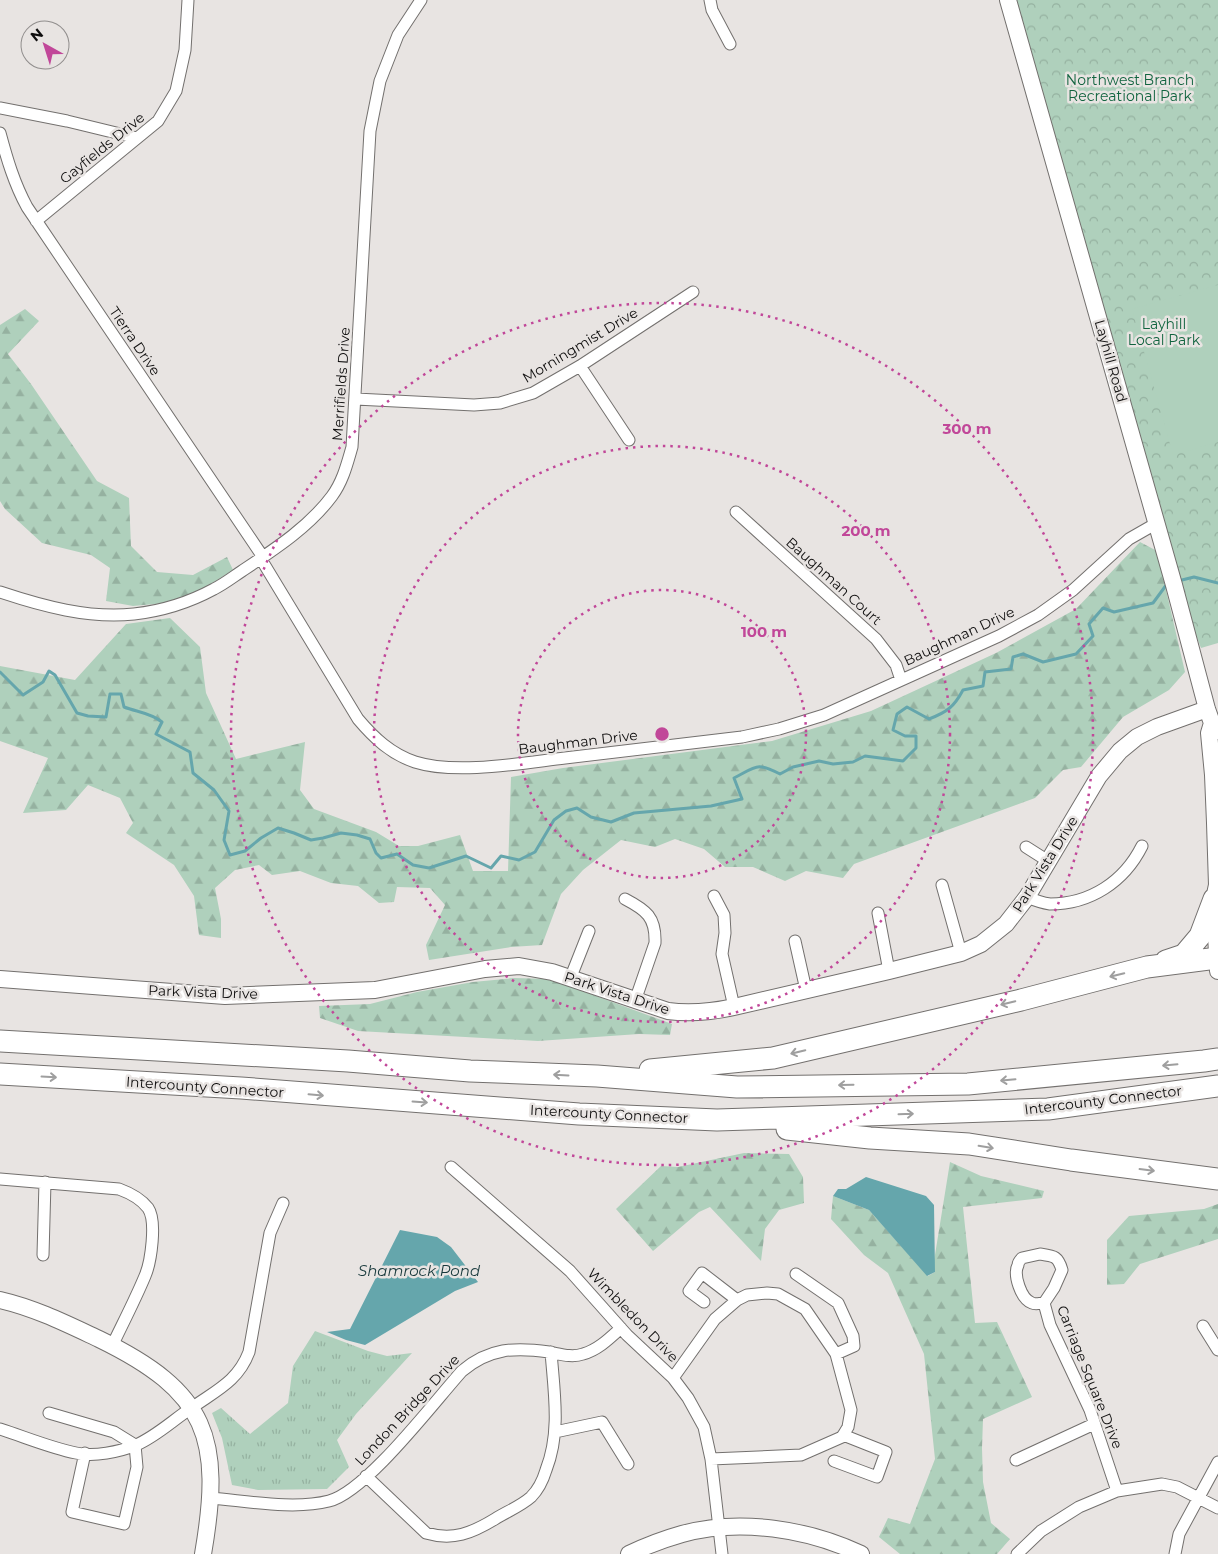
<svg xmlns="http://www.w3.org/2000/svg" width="1218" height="1554" font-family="Montserrat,sans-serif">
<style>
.grass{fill:url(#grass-tufts)}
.forest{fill:url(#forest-firs)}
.park{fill:url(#park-crowns)}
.garden{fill:#afd0bc}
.water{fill:#65a6ac}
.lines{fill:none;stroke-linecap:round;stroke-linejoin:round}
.stream{stroke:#65a6ac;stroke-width:3}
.street-casing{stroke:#73706e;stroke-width:13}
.secondary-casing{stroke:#73706e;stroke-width:18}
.highway-casing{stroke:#73706e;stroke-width:23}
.street{stroke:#fff;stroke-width:11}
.secondary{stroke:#fff;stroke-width:16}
.highway{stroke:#fff;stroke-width:21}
.oneway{stroke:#9f9f9f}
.ring{fill:none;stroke:#c14799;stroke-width:2.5;stroke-dasharray:2.5 5}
.labels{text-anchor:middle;stroke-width:5;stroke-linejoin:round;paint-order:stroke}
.park-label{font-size:14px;fill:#11643f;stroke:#e8e4e2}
.street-label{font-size:14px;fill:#0f0e0e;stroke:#e8e4e2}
.water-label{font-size:15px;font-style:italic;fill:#18393c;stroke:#e8e4e2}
.centre{fill:#c14799;stroke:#e8e4e2;stroke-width:2.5}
.ring-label{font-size:15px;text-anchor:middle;font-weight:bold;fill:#c14799;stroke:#e8e4e2;stroke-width:5;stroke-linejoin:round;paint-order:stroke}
</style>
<defs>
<pattern id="grass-tufts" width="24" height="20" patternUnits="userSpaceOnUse" patternTransform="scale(1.25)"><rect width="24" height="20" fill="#afd0bc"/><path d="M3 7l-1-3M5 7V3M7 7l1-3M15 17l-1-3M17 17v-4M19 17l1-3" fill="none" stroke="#95b1a0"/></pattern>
<pattern id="forest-firs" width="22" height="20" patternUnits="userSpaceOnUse" patternTransform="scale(1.25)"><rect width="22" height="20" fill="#afd0bc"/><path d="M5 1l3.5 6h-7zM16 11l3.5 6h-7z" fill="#95b1a0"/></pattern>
<pattern id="park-crowns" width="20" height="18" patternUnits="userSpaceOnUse" patternTransform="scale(1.25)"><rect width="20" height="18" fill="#afd0bc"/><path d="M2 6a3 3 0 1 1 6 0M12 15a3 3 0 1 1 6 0" fill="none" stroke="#95b1a0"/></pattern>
</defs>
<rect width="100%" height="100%" fill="#e8e4e2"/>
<path class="grass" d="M 315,1331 L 368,1351 L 387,1356 L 412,1353 L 356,1414 L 337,1440 L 349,1467 L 327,1489 L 258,1490 L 232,1485 L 222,1438 L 212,1413 L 221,1408 L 250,1434 L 288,1403 L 293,1366 Z"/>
<path class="forest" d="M 25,309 L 39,321 L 8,354 L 31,384 L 97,481 L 129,498 L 131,546 L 157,572 L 193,575 L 227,557 L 233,570 L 198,592 L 165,603 L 133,606 L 106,601 L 110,568 L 91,555 L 42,543 L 5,509 L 0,501 L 0,325 Z
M 1140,542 L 1157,551 L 1185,672 L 1169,690 L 1123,717 L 1081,767 L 1063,770 L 1035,798 L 854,864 L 843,878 L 806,871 L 785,881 L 753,867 L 725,867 L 704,849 L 675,839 L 655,847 L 621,840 L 583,870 L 561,894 L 542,945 L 511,947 L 429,960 L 426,945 L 445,905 L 430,888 L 397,887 L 394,902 L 379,903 L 358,886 L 331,883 L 300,871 L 272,875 L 259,865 L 235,870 L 215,888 L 221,919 L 221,938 L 199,935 L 194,896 L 174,865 L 126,833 L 133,823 L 120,798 L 88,785 L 66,810 L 23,813 L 48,758 L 0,741 L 0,666 L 75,680 L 126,624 L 170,618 L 200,647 L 206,693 L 236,759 L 305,742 L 300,790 L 314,809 L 376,832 L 399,846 L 418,846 L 460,835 L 473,871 L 508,871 L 511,777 L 563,768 L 772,741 L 871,711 L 996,653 L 1076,609 Z
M 514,978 L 550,979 L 672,1024 L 670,1035 L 639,1034 L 538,1041 L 358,1031 L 320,1018 L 319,1006 L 370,1004 L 417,992 L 473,982 Z
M 744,1153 L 789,1154 L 803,1177 L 804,1203 L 779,1210 L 765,1229 L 761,1261 L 710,1207 L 699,1212 L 653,1251 L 616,1209 L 661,1166 L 678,1167 Z
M 950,1162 L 981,1176 L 1044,1191 L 1042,1198 L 963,1207 L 975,1323 L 997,1322 L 1032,1397 L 983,1419 L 982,1448 L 983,1482 L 991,1523 L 1010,1539 L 997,1554 L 900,1554 L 879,1537 L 888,1518 L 910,1524 L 935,1459 L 924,1354 L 888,1273 L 864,1255 L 831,1219 L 833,1196 L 869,1210 L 928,1276 L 935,1272 L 934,1261 Z
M 1218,1204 L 1218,1239 L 1140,1264 L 1124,1284 L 1107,1285 L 1107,1240 L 1129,1216 L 1204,1209 Z"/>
<path class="park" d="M 1013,0 L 1218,0 L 1218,643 L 1201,648 L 1181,597 Z"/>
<path class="garden" d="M 1218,285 L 1218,442 L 1173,455 L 1132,309 Z"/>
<path class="water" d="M 866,1177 L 926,1196 L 934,1205 L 935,1272 L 927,1276 L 869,1210 L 833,1196 L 838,1189 L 846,1189 Z
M 400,1230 L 437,1237 L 451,1247 L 478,1282 L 455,1291 L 365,1345 L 346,1340 L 327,1332 L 350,1329 Z"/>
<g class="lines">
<path class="stream" d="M 1178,581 L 1194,577 L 1218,583
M 0,672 L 23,695 L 43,682 L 49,671 L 55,675 L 77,713 L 88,716 L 106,717 L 110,694 L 121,694 L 124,707 C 137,712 151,713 162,722 L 156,734 L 190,752 L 193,773 L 214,790 L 229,811 L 224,840 L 230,855 L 245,851 L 261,838 L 278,828 L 294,833 L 311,840 L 323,838 L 341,833 L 357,835 L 370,839 L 376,853 L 381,858 L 397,854 L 413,865 L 429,868 L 466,856 L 491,868 L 501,856 L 519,860 L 535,852 L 554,820 L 566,811 L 577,808 L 591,817 L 611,822 L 634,813 L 711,806 L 742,799 L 734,778 C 757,766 757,762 780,774 L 793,767 L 819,761 L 833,764 L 853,762 L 865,756 L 903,761 L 916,748 L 916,736 L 905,736 L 893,730 L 897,714 L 907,707 L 929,719 C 947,712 954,707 963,690 L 983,686 L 985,672 L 1011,669 L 1013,657 L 1023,654 L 1043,662 L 1076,654 L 1093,636 L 1089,624 L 1103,608 L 1114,612 L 1153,603 L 1167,584"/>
<defs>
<path id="street" d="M 710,0 L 712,10 L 730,44
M 0,108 L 67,121 L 137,138
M 0,133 C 7,159 14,183 27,207 L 263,557
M 36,221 L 158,121 L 176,91 L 185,50 L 188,0
M 580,366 L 629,440
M 356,399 L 474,405 L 500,403 L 533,393 L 580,366 L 693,292
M 736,512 L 876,639 L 896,665 L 901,680
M 261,559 L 358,719 C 374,738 391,754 415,762 C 456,775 522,763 565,758 C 624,751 683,744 742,737 L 779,729 L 824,715 L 999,636 L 1038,615 L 1073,590 L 1129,539 L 1157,523
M 0,592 C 42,606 89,619 134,614 C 161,611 190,602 214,589 C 224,584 233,577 242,571 C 275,549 309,527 332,496 C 343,481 347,464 352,447 L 370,131 L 380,81 L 398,35 L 421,0
M 1026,847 L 1048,861
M 942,885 L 961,953
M 714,896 L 724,915 L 725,933 L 722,954 L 734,1007
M 1027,897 C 1034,900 1043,903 1050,904 C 1090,904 1124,882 1142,846
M 625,899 C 646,910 656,917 655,943 L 635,1001
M 878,913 L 889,971
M 795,941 L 806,990
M 570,979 L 589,931
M 451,1167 L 570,1271 L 627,1335 L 673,1378 L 688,1398 L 704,1427 L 711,1459 L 722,1554
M 0,1179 L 119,1189 C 130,1193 141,1199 148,1208 C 157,1221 151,1262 145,1276 C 135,1300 123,1323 112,1346
M 1040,1254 C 1054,1256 1058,1256 1062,1270 L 1054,1288 L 1044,1303 C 1040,1303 1036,1305 1032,1303 C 1021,1299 1013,1275 1018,1265 C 1018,1262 1020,1260 1022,1258 Z
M 43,1255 L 45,1182
M 796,1274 L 838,1303 L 853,1336 L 854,1346 L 836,1354
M 704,1302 L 689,1291 L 702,1273 L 737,1300
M 1044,1303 L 1050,1325 L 1090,1410 L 1117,1491
M 1203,1326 L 1218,1350
M 673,1378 L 715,1319 L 737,1300 L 747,1295 L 767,1293 L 778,1294 L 805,1309 L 836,1354 L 851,1410 L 848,1427 L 842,1437 L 801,1455 L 711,1459
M 49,1413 L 114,1432 L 135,1445 L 137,1467 L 124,1524 L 72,1512 L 85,1453
M 0,1429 C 25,1437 51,1448 76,1453 C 94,1457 119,1452 136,1445 C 157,1436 174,1419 193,1407 C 217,1390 238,1381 249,1352 L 270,1233 L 283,1203
M 555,1432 L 602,1422 L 628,1464
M 1016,1460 L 1094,1424
M 834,1461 L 877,1477 L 886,1452 L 843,1435
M 366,1476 L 426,1533 C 453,1541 472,1533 495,1519 C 506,1512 521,1506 531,1497 C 538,1490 543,1480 546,1470 C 561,1432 554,1392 551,1352
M 211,1498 C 247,1501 294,1510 329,1501 C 366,1492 434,1402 462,1371 C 489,1348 515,1347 549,1352 C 560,1354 572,1358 583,1354 C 598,1350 610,1338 621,1328
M 1017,1554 L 1041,1531 L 1079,1507 L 1117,1491 L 1162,1484 L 1177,1487 L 1218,1508
M 1175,1554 L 1179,1534 L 1218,1462"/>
<path id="secondary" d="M 1008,0 L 1174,585 L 1207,709 L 1212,723 L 1218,731
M 1212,723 L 1209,733 L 1213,775 L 1215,823 L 1217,885 L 1214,899 L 1218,971
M 0,979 L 225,996 L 375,990 L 485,969 L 519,966 L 552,972 L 668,1011 C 690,1014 711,1012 734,1007 L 889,971 L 961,953 L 981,944 L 1006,924 L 1027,897 L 1099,776 L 1120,751 L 1137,737 L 1157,727 L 1207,709
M 0,1300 C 35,1308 67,1324 99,1339 C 208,1392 223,1438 203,1554
M 629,1554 C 646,1546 664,1539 682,1534 C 740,1518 808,1529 861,1554"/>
<path id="highway" d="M 1166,961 L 1184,955 L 1200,936 L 1214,899
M 0,1041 L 348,1061 L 470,1071 L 597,1076 L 737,1087 L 968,1084 L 1204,1061 L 1218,1059
M 650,1070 L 773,1058 L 1021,1000 L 1147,967 L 1218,958
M 0,1074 L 241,1088 L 579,1114 L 717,1120 L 1048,1109 L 1218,1086
M 787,1129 L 870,1138 L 969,1144 L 1071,1160 L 1218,1179"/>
</defs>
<use href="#street" class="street-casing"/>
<use href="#secondary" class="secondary-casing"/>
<use href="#highway" class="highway-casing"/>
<use href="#street" class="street"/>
<use href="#secondary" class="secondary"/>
<use href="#highway" class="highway"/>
</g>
<defs><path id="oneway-shaft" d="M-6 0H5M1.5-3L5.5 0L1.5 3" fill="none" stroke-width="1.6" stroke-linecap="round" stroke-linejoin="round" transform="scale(1.25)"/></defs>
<g class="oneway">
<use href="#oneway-shaft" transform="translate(1117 975) rotate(166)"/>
<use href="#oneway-shaft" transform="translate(1008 1003) rotate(167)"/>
<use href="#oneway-shaft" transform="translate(798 1052) rotate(167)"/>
<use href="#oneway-shaft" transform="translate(1170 1065) rotate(175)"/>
<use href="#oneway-shaft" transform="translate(561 1075) rotate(-177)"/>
<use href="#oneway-shaft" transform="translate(49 1077) rotate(3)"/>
<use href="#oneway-shaft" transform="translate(1008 1080) rotate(175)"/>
<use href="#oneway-shaft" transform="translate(846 1085) rotate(179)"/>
<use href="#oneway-shaft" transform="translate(316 1095) rotate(5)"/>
<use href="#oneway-shaft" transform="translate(420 1102) rotate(4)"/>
<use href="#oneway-shaft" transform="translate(906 1114) rotate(-2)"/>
<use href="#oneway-shaft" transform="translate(986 1147) rotate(9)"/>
<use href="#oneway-shaft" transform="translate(1147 1170) rotate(7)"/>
</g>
<g class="ring">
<circle cx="662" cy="734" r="144"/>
<circle cx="662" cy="734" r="288"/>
<circle cx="662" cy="734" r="431"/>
</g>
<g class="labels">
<g class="park-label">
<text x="1130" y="85">Northwest Branch<tspan x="1130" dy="16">Recreational Park</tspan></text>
<text x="1164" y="329">Layhill<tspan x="1164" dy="16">Local Park</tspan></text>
</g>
<g class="street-label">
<text transform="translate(102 148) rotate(-39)" y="5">Gayfields Drive</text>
<text transform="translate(135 341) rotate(56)" y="5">Tierra Drive</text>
<text transform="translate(580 345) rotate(-31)" y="5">Morningmist Drive</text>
<text transform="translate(1111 361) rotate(74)" y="5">Layhill Road</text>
<text transform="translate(341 384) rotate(-86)" y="5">Merrifields Drive</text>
<text transform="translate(834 581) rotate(42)" y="5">Baughman Court</text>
<text transform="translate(959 636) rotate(-25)" y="5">Baughman Drive</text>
<text transform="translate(578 742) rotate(-7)" y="5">Baughman Drive</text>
<text transform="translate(1045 864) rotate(-58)" y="5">Park Vista Drive</text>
<text transform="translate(203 992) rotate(2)" y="5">Park Vista Drive</text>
<text transform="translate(617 993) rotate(18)" y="5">Park Vista Drive</text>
<text transform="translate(205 1087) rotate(4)" y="5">Intercounty Connector</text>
<text transform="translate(1103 1100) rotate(-7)" y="5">Intercounty Connector</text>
<text transform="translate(609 1114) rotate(3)" y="5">Intercounty Connector</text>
<text transform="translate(633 1315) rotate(46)" y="5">Wimbledon Drive</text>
<text transform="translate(1090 1377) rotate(68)" y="5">Carriage Square Drive</text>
<text transform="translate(407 1410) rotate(-47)" y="5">London Bridge Drive</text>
</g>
<g class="water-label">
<text x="419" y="1276">Shamrock Pond</text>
</g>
</g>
<circle cx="662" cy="734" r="8" class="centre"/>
<g class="ring-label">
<text x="967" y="434">300 m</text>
<text x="866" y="536">200 m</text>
<text x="764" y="637">100 m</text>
</g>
<g transform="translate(45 45) rotate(321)"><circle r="24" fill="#e8e4e2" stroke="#918e8d"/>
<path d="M0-4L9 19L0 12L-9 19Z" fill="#c14799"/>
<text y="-8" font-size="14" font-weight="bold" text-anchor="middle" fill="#0f0e0e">N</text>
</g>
</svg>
